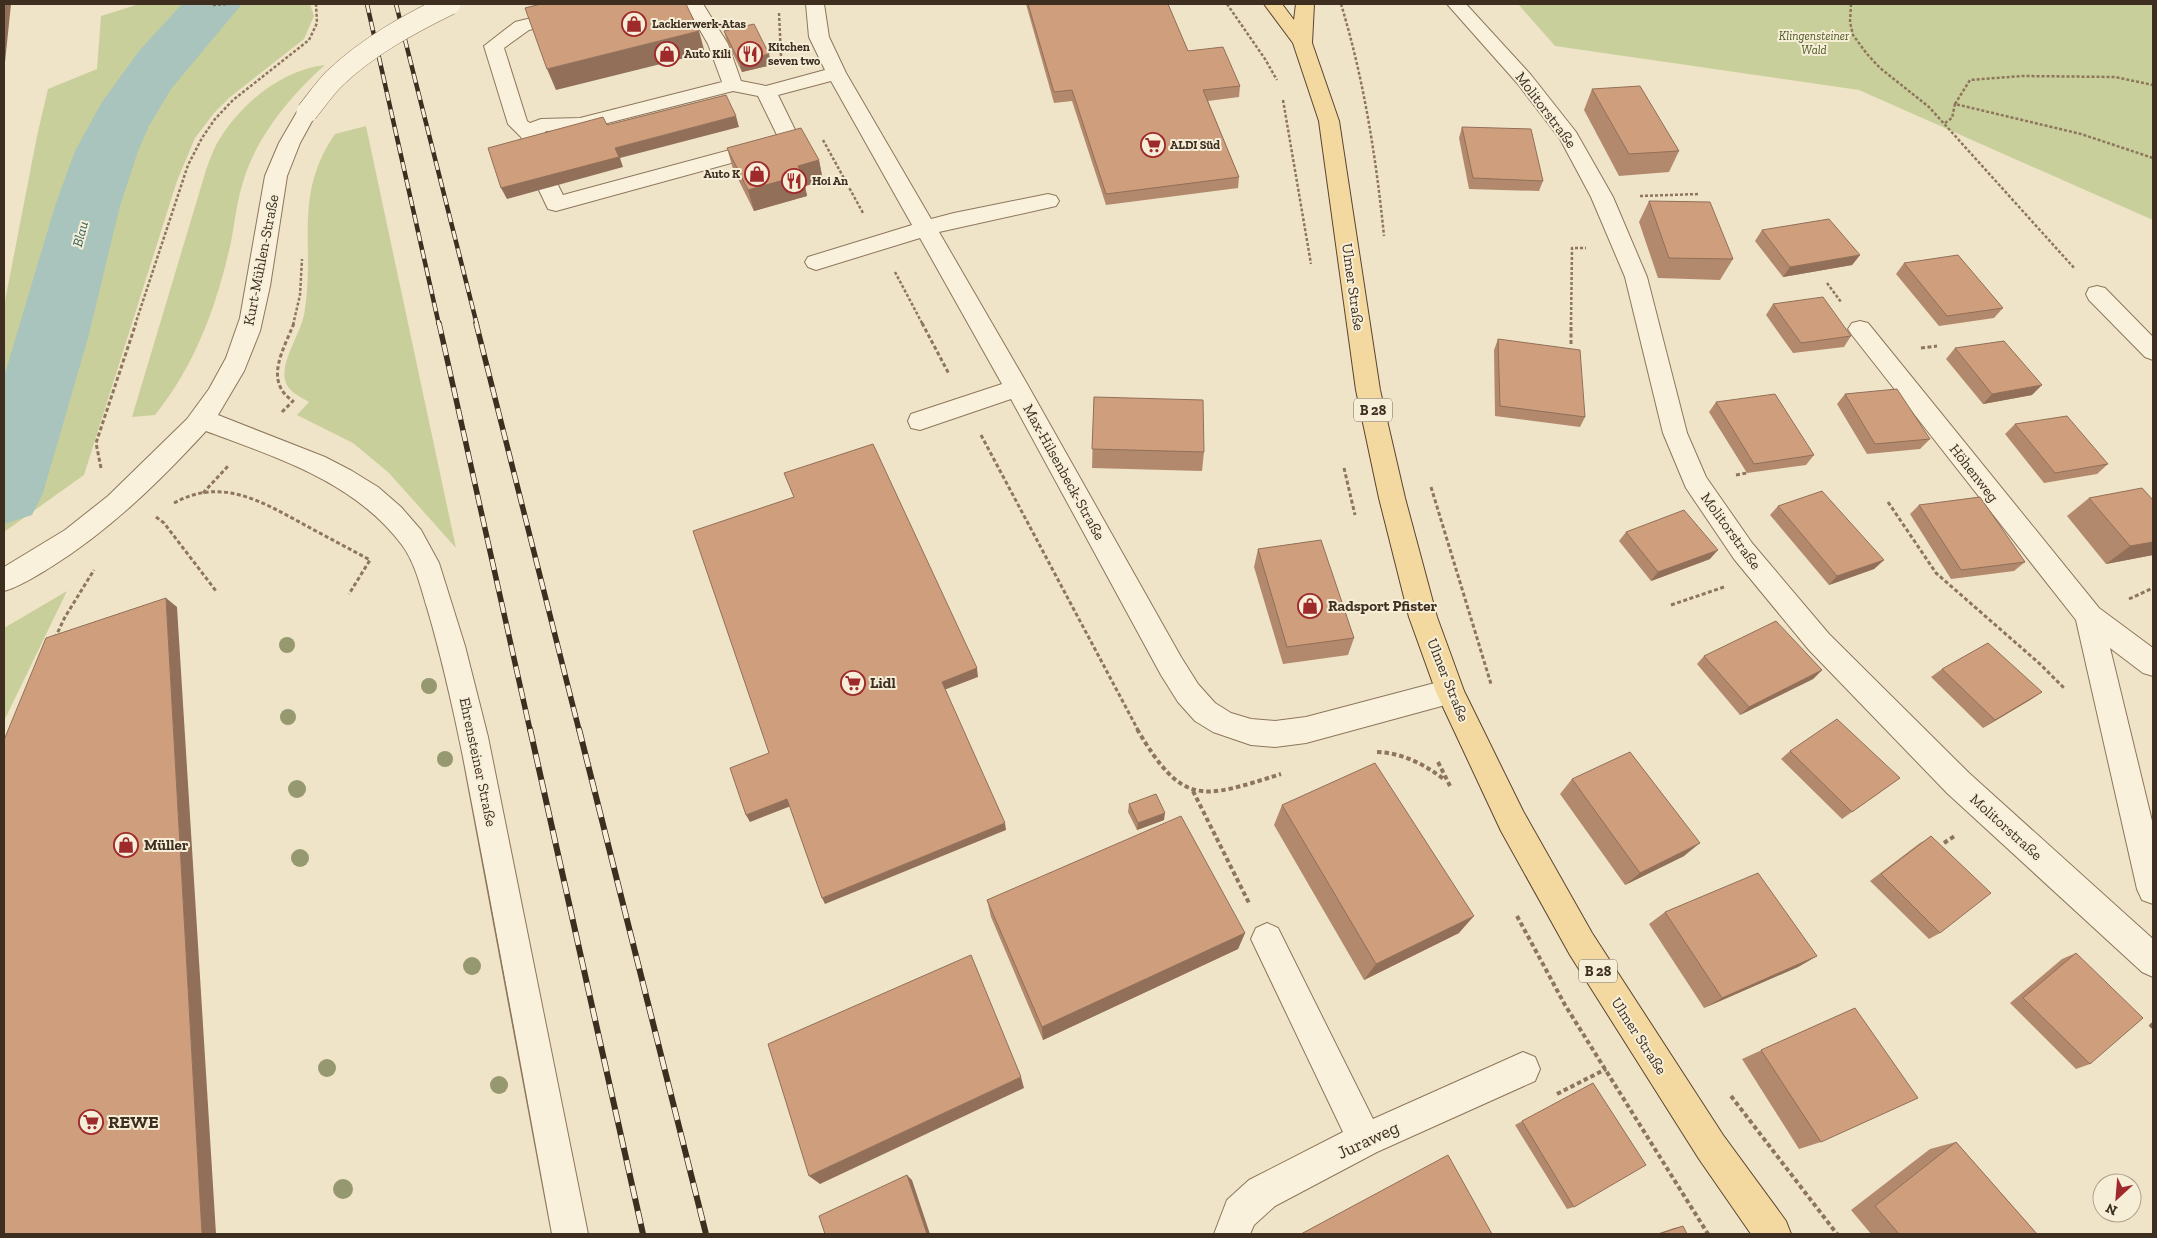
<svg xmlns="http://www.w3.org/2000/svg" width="2157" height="1238" font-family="'Zilla Slab',serif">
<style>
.green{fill:#c9cf9b}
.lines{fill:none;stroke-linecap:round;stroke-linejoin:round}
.river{fill:#a9c4bc;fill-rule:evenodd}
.minor-casing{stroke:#8d765c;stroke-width:2}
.major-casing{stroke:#5b4430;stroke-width:2}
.path-far2{stroke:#8d765c;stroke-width:2.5;stroke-dasharray:3 2;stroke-linecap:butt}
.path-far1{stroke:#8d765c;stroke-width:3;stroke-dasharray:4 2.5;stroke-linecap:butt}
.path{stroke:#8d765c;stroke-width:4;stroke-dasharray:4.5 3;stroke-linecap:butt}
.minor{fill:#faf1dc;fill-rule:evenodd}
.major{fill:#f3d9a0;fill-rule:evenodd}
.rail-far2-casing{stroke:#3d2e20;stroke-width:4.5}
.rail-far1-casing{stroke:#3d2e20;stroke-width:5.5}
.rail-casing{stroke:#3d2e20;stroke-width:6}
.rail-far2{stroke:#f7eed8;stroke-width:3;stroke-dasharray:9;stroke-linecap:butt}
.rail-far1{stroke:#f7eed8;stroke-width:4;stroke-dasharray:11;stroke-linecap:butt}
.rail{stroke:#f7eed8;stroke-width:4.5;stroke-dasharray:13;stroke-linecap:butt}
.minor-bridge-casing{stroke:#8d765c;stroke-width:22;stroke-linecap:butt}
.minor-bridge{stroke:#faf1dc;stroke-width:21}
.tree{fill:#96986f}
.wall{fill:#b2896c}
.shaded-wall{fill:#916f58}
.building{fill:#cf9f7d;stroke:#916f58}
.labels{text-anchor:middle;stroke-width:4;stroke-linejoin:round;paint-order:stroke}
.far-poi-label{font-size:12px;font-weight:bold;fill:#3d2e20;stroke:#f7eed8;text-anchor:start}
.far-park-label{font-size:12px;font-style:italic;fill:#4d5a26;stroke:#f7eed8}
.far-water-label{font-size:14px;font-style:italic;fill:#2f5d5a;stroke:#f7eed8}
.shield{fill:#f7eed8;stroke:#756857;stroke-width:1}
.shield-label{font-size:14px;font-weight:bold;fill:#3d2e20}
.street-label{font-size:15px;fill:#3d2e20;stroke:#f7eed8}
.poi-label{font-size:15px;font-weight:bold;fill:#3d2e20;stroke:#f7eed8;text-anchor:start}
.near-poi-label{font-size:18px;font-weight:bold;fill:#3d2e20;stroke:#f7eed8;text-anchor:start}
.near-street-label{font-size:18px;fill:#3d2e20;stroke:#f7eed8}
</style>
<rect width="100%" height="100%" fill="#f0e4c8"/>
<path class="green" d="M 139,4 L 310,4 L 314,16 L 304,39 L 229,98 L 214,113 L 195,138 L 177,181 L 84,475 L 4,532 L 4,306 L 37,136 L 48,89 L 97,69 L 101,16 Z
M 1518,4 L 2153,4 L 2153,220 L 1859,90 L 1555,46 Z
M 325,65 C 292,94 257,136 244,179 C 237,199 235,222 231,242 C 217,305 196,364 155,415 L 132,417 L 206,170 C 209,162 212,153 216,145 C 238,106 280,70 325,65 Z
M 366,126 L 456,548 L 389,473 L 353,443 L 297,415 L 309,402 C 299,396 288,392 285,380 C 281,361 300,334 304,315 C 316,248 292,196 335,134 Z
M 67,591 L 4,721 L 4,628 Z"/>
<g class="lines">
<path class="river" d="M 182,4 L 242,4 L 171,89 L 149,126 L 138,151 L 120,206 L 88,338 L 43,493 L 32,515 L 4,524 L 4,377 L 55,206 L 75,151 L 102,102 L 139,51 Z"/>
<defs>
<path id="minor" d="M 589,4 L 619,4 L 617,8 L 529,30 L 504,48 L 527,121 L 530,123 L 541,119 L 580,118 L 722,82 L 708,44 L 685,4 L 703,4 L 728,44 L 741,81 L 766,86 L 825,70 L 809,37 L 806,4 L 824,4 L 829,37 L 846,73 L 931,219 L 954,213 L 1048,194 L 1056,196 L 1059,201 L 1056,206 L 939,232 L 1026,382 L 1181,657 L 1198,684 L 1215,703 L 1231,713 L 1251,719 L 1275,721 L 1306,717 L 1450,679 L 1460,683 L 1464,692 L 1460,701 L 1306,743 L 1275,747 L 1251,745 L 1213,732 L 1195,721 L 1178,702 L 1161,675 L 1011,399 L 920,430 L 911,428 L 908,421 L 911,414 L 1002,384 L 920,238 L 816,270 L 808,267 L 805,262 L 808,257 L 912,225 L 831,81 L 778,95 L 800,140 L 797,145 L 556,211 L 548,209 L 538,188 L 541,183 L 549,181 L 557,183 L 563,195 L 778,137 L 758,96 L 733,91 L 580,130 L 546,131 L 542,136 L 544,147 L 541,152 L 534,154 L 527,152 L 521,137 L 508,124 L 484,46 L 515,22 Z
M 1447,4 L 1466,4 L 1531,75 L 1576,132 L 1613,197 L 1647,277 L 1687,433 L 1706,477 L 1752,543 L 1829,634 L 1969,773 L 2153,939 L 2153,977 L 2142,972 L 1947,793 L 1809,650 L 1734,559 L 1686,488 L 1663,433 L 1625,277 L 1591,197 L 1560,139 L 1517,83 Z
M 307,106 L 314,108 L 317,112 L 300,143 L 287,176 L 270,286 L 260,331 L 244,371 L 218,415 L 325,457 L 352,471 L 378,487 L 401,507 L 421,530 L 439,563 L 465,646 L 488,737 L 588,1234 L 552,1234 C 523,1075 494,916 463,757 C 453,708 442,659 428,611 C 421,589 416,564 402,545 C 354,481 277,458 206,431 C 159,482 110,530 51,567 C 36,576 21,586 4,591 L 4,567 L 65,530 L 108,496 L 187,419 L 209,389 L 226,358 L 240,318 L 265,176 L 279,143 L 297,112 L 300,108 Z
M 2097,286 L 2105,288 L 2153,337 L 2153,360 L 2145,357 L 2089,300 L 2086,294 L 2089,288 Z
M 1860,321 L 1868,323 L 2099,608 L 2153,648 L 2153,676 L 2143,673 L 2110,648 L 2153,825 L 2153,904 L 2142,900 L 2137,889 L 2076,620 L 1852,335 L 1848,329 L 1852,323 Z
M 1267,923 L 1278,928 L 1373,1119 L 1523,1052 L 1535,1057 L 1540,1069 L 1535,1081 L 1377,1152 L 1275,1206 L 1254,1225 L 1250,1234 L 1214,1234 L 1227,1200 L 1249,1180 L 1343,1132 L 1251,939 L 1256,928 Z"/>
<path id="major" d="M 1264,4 L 1282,4 L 1294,20 L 1296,4 L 1314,4 L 1312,43 L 1339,121 L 1380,390 L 1405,498 L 1437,617 L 1464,691 L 1523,811 L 1592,933 L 1723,1135 L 1786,1221 L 1791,1234 L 1751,1234 L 1699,1159 L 1570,955 L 1501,831 L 1436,692 L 1409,617 L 1379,498 L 1356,390 L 1319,121 L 1293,43 Z"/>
</defs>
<use href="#minor" class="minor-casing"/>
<use href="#major" class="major-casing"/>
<path class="path-far2" d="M 1227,4 L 1265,59 L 1277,80
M 1341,4 C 1364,80 1376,157 1384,236
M 1851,4 L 1850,22 L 1853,35 L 1867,54 L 1880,68 L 1929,107 L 2075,269
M 213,5 L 229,4
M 779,13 L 781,56
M 1283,100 L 1311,264
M 1955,104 L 1970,80 L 2022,76 L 2115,77 L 2153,85
M 1945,123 L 1952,118 L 1955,104 L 2081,134 L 2153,158
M 823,140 L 863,213
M 1640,196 L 1699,194
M 895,272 L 923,325
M 1827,283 L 1841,302
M 135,325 L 188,165 L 202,138 L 215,119 L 233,100 L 309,40 L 317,23 L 316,4
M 293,325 L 300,295 L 302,259
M 1571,325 L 1572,248 L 1586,248"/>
<path class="path-far1" d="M 922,323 L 949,374
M 1571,344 L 1571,323
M 1921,348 L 1937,346
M 282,412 L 293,401 C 263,381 284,349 294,323
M 981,435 L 1138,730
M 101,468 L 96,443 L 136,323
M 1344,468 L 1355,515
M 1736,475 L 1747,473
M 1431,487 L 1491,684
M 203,493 L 228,466
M 1888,502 L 1936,573 L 2040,664 L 2065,689
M 174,503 C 221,477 261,501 303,524 C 325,536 348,548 370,560 L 349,594
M 156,517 L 164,523 L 216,591
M 2129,599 L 2153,588
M 1671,605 L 1724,587
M 55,638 L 65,617 L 94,570"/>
<path class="path" d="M 1137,729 C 1183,807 1201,799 1281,774
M 1377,752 C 1403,753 1424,764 1445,780
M 1438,762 L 1450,786
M 1193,791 L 1250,905
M 1944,843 L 1956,835
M 1517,916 L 1565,1005 L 1708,1234
M 2150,1027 L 2153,1024
M 1557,1094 L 1606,1069
M 1731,1096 L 1837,1234"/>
<use href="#minor" class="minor"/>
<use href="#major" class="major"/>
<defs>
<path id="rail-far2" d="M 367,4 L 439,325
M 396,4 L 477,325"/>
<path id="rail-far1" d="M 439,323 L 530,730
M 476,323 L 579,730"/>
<path id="rail" d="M 530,729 L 643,1234
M 579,729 L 706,1234"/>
</defs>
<use href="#rail-far2" class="rail-far2-casing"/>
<use href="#rail-far1" class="rail-far1-casing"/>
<use href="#rail" class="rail-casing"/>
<use href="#rail-far2" class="rail-far2"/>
<use href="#rail-far1" class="rail-far1"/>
<use href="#rail" class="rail"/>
<defs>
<path id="minor-bridge" d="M 307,112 C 316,101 324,89 334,79 C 367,47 409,24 450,4"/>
</defs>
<use href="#minor-bridge" class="minor-bridge-casing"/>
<use href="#minor-bridge" class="minor-bridge"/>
</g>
<g class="tree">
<circle cx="287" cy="645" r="8"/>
<circle cx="429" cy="686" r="8"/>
<circle cx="288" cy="717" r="8"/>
<circle cx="445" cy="759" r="8"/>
<circle cx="297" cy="789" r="9"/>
<circle cx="300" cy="858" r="9"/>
<circle cx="472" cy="966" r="9"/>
<circle cx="327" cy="1068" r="9"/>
<circle cx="499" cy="1085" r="9"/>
<circle cx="343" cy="1189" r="10"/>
</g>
<path class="wall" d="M 1026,4 L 1168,4 L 1188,51 L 1240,86 L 1239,97 L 1208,101 L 1239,177 L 1238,188 L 1106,205 L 1072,101 L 1054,103 Z
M 724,31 L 772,65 L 742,72 L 727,42 Z
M 1592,89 L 1679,151 L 1669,172 L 1619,176 L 1584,110 Z
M 1462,127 L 1543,181 L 1539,191 L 1469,189 L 1459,138 Z
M 727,148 L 819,160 L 823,181 L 805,186 L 807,196 L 754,211 L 733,169 Z
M 1649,201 L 1733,259 L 1720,280 L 1658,278 L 1639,222 Z
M 1762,230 L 1860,255 L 1852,265 L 1783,277 L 1755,241 Z
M 1904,263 L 2003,308 L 1994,318 L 1939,326 L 1896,274 Z
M 1773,304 L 1851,336 L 1844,347 L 1793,353 L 1766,315 Z
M 1498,339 L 1585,417 L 1580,427 L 1495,416 L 1494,350 Z
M 1955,348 L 2032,395 L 1983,404 L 1946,359 Z
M 1845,394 L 1930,439 L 1920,449 L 1867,454 L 1837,404 Z
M 1094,397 L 1204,452 L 1202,471 L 1092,468 Z
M 1716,402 L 1814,455 L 1806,465 L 1747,473 L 1709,412 Z
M 2015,424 L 2108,464 L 2097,474 L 2044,483 L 2005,434 Z
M 2089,498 L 2153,500 L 2153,555 L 2106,564 L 2067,516 Z
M 1919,505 L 2025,562 L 2014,571 L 1951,579 L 1910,514 Z
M 1778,506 L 1884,560 L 1874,569 L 1829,585 L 1770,515 Z
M 1626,532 L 1710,559 L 1651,581 L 1619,541 Z
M 1258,549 L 1354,638 L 1348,655 L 1283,664 L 1254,567 Z
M 1704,656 L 1822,670 L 1813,679 L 1740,715 L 1697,664 Z
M 1942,669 L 2042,692 L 2030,700 L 1983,728 L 1931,677 Z
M 1790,751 L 1900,778 L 1842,819 L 1781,759 Z
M 1572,779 L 1684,856 L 1625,885 L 1560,794 Z
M 1129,804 L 1164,820 L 1137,830 L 1128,812 Z
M 1282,805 L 1459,933 L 1364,980 L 1274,825 Z
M 1931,837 L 1940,933 L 1929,939 L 1870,881 L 1920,843 Z
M 987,900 L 1245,933 L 1238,949 L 1043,1040 L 991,917 Z
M 1665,912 L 1817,956 L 1798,967 L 1704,1008 L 1649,924 Z
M 2076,953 L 2090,1064 L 2076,1069 L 2010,1003 L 2062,959 Z
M 1855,1008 L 1821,1142 L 1799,1149 L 1742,1059 Z
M 1593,1083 L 1574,1207 L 1567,1209 L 1515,1125 Z
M 1956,1142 L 2037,1234 L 1871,1234 L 1851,1210 L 1930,1149 Z
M 1683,1226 L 1687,1234 L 1656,1234 L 1674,1228 Z"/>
<path class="shaded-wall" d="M 4,4 L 11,4 L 4,72 Z
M 699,31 L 705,53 L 556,90 L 547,69 Z
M 769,54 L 772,65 L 742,72 L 739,61 Z
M 736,116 L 739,127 L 620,158 L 623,167 L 507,199 L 501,188 L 615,148 Z
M 819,160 L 823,181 L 805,186 L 807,196 L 754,211 L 748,190 L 798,166 Z
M 1860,255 L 1852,265 L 1783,277 L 1790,267 Z
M 2042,385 L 2032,395 L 1983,404 L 1992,394 Z
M 2153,542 L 2153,555 L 2106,564 L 2130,546 Z
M 1718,550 L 1710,559 L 1651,581 L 1658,572 Z
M 1884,560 L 1874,569 L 1829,585 L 1837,576 Z
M 166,598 L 177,607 L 216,1234 L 202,1234 Z
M 977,668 L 978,677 L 944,690 L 942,682 Z
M 1822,670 L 1813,679 L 1740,715 L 1749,707 Z
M 2042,692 L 2030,700 L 1983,728 L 1995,720 Z
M 787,799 L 791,806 L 750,822 L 746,815 Z
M 1165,813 L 1164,820 L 1137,830 L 1138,823 Z
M 1005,823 L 1006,830 L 825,904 L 822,898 Z
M 1700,843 L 1684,856 L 1625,885 L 1640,873 Z
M 1474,916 L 1459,933 L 1364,980 L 1376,964 Z
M 1245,933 L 1238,949 L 1043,1040 L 1042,1027 Z
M 1817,956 L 1798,967 L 1704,1008 L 1722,998 Z
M 1021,1077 L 1024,1088 L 820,1184 L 809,1176 Z
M 907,1175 L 912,1180 L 930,1234 L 927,1234 Z"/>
<path class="building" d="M 541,4 L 686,4 L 699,31 L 547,69 L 525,8 Z
M 1028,4 L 1168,4 L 1188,51 L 1223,47 L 1240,86 L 1203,90 L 1239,177 L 1106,194 L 1072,90 L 1054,92 Z
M 754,24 L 769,54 L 739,61 L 724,31 Z
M 1640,86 L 1679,151 L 1629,154 L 1592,89 Z
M 726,95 L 736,116 L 615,148 L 619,157 L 501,188 L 488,148 L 603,117 L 607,125 Z
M 1462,127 L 1531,129 L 1543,181 L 1473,178 Z
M 801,128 L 819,160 L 798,166 L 802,175 L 748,190 L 727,148 Z
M 1649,201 L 1710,202 L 1733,259 L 1669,258 Z
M 1829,219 L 1860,255 L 1790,267 L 1762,230 Z
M 1958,255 L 2003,308 L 1947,316 L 1904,263 Z
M 1823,297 L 1851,336 L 1801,343 L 1773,304 Z
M 1498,339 L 1580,350 L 1585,417 L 1500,406 Z
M 2004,341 L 2042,385 L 1992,394 L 1955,348 Z
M 1897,389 L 1930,439 L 1875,444 L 1845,394 Z
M 1775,394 L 1814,455 L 1754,464 L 1716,402 Z
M 1094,397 L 1203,400 L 1204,452 L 1092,449 Z
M 2067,416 L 2108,464 L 2055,473 L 2015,424 Z
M 873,444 L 977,668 L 942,682 L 1005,823 L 822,898 L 787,799 L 746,815 L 730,768 L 769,753 L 693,531 L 794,497 L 784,473 Z
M 2142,488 L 2153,500 L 2153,542 L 2130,546 L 2089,498 Z
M 1822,491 L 1884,560 L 1837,576 L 1778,506 Z
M 1980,497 L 2025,562 L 1961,570 L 1919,505 Z
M 1684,510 L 1718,550 L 1658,572 L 1626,532 Z
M 1321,540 L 1354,638 L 1287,647 L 1258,549 Z
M 166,598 L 202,1234 L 4,1234 L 4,740 L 46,638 Z
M 1776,621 L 1822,670 L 1749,707 L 1704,656 Z
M 1988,643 L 2042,692 L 1995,720 L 1942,669 Z
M 1837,719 L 1900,778 L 1852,812 L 1790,751 Z
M 1630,752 L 1700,843 L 1640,873 L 1572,779 Z
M 1375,763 L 1474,916 L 1376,964 L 1282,805 Z
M 1156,794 L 1165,813 L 1138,823 L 1129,804 Z
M 1181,816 L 1245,933 L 1042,1027 L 987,900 Z
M 1931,836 L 1991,893 L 1940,933 L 1881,874 Z
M 1758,873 L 1817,956 L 1722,998 L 1665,912 Z
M 2076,953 L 2143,1018 L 2090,1064 L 2023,998 Z
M 971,955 L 1021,1077 L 809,1176 L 768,1044 Z
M 1855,1008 L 1918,1098 L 1821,1142 L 1761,1050 Z
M 1593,1083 L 1646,1165 L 1574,1207 L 1522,1121 Z
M 1956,1142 L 2037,1234 L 1899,1234 L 1875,1206 Z
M 1448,1155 L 1492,1234 L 1301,1234 Z
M 907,1175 L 927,1234 L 825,1234 L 819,1216 Z
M 1683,1226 L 1687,1234 L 1659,1234 Z"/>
<defs>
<symbol id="shop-ring" viewBox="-11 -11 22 22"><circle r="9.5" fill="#f7eed8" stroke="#9e2a2b" stroke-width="1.5"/><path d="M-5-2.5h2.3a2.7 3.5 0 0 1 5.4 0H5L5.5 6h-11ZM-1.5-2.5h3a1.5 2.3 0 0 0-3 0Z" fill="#9e2a2b"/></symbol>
<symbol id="restaurant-ring" viewBox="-11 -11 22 22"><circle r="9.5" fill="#f7eed8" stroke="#9e2a2b" stroke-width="1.5"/><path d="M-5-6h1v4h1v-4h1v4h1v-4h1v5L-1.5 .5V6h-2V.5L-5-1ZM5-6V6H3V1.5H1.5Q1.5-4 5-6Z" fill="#9e2a2b"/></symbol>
<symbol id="supermarket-ring" viewBox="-11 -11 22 22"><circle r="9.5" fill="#f7eed8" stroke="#9e2a2b" stroke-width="1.5"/><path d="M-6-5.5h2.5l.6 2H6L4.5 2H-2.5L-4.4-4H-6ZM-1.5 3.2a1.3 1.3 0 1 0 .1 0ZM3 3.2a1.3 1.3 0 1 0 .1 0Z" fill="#9e2a2b"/></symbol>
</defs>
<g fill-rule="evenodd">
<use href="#shop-ring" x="620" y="10" width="28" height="28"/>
<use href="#shop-ring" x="653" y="40" width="28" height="28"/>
<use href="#restaurant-ring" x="736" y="40" width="28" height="28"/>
<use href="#supermarket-ring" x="1139" y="131" width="28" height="28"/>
<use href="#shop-ring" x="743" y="160" width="28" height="28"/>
<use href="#restaurant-ring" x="780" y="167" width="28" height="28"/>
<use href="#shop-ring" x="1296" y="592" width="28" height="28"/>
<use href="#supermarket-ring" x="839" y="669" width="28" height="28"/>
<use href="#shop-ring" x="112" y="831" width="28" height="28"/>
<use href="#supermarket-ring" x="77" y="1108" width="28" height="28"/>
</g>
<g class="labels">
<g class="far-poi-label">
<text x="652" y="28">Lackierwerk-Atas</text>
<text x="768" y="51">Kitchen<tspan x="768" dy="14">seven two</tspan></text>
<text x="684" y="58">Auto Kili</text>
<text x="1170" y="149">ALDI Süd</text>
<text x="740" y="178" text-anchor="end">Auto K</text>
<text x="812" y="185">Hoi An</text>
</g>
<g class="far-park-label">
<text x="1814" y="40">Klingensteiner<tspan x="1814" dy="14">Wald</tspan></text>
</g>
<g class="far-water-label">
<text transform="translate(80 234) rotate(-75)" y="5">Blau</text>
</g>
<g class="shield">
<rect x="1354" y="398.5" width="38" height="23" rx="4"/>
<rect x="1579" y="959.5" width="38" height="23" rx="4"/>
</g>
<g class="shield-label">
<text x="1373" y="415">B 28</text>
<text x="1598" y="976">B 28</text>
</g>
<g class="street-label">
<text transform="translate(1546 110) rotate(53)" y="5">Molitorstraße</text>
<text transform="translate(261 260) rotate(-79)" y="5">Kurt-Mühlen-Straße</text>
<text transform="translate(1353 287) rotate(82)" y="5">Ulmer Straße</text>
<text transform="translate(1064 472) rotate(61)" y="5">Max-Hilsenbeck-Straße</text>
<text transform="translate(1974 473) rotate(52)" y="5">Höhenweg</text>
<text transform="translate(1731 531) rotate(54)" y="5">Molitorstraße</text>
<text transform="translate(1448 680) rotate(68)" y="5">Ulmer Straße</text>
<text transform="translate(478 762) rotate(78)" y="5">Ehrensteiner Straße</text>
<text transform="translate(2006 827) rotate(42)" y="5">Molitorstraße</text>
<text transform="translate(1639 1036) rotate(57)" y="5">Ulmer Straße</text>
</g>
<g class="poi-label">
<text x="1328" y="611">Radsport Pfister</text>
<text x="870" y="688">Lidl</text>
<text x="144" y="850">Müller</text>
</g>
<g class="near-poi-label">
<text x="108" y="1128">REWE</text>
</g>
<g class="near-street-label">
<text transform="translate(1368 1140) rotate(-25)" y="6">Juraweg</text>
</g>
</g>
<rect width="2157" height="1238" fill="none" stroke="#3d2e20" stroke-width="10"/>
<g transform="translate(2117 1198) rotate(206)"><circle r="24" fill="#f7eed8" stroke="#ada18e"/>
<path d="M0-4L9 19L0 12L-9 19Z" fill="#9e2a2b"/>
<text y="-8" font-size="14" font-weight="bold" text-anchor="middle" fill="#3d2e20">N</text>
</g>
</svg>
